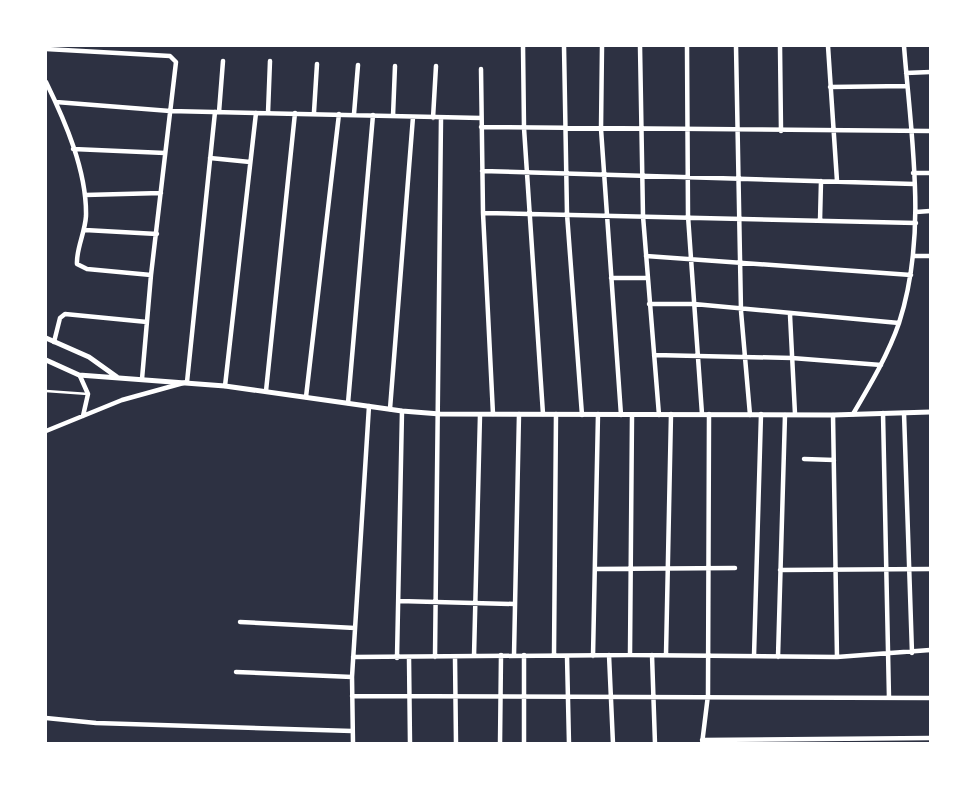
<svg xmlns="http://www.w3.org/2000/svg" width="976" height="789" font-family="'Archivo Narrow',sans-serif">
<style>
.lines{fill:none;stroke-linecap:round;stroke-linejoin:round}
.service{stroke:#fff;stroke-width:2.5}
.minor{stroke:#fff;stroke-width:4.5}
.tertiary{stroke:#fff;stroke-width:5}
</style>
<rect width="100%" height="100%" fill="#2d3142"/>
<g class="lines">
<path class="service" d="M 46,391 L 88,394"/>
<path class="minor" d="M 523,46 L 524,128 L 543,414
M 564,46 L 567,214 L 582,415
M 602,46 L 601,129 L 621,415
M 640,46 L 643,216 L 659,415
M 687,46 L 688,216 L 702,414
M 736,46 L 741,311 L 750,415
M 780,46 L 781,131
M 828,46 L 837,181
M 46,49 L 170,56 L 176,62 L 151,275 L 142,379
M 481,69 L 483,213 L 493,414
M 906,73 L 930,72
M 46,82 C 65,121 87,171 86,216 C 85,233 76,249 77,264 L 87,269 L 151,275
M 830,87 L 907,86
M 56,102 L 170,111 L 481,118
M 219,112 L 223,61
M 314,112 L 317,64
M 268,113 L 270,61
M 354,114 L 358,65
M 393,116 L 395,66
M 433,118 L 436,66
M 481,127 L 930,131
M 73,149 L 165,153
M 210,158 L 250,162
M 482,171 L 914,184
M 913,173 L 930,173
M 85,195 L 161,193
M 916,212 L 930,211
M 483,213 L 916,223
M 820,221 L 821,181
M 85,230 L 157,234
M 646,256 L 911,275
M 914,256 L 930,256
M 611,278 L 648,278
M 649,304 L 694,304 L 899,323
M 790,315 L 795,414
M 54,342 L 60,318 L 65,314 L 147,322
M 654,355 L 792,358 L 881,365
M 80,376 L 88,394 L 83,416
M 225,386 L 256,113
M 266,391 L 295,113
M 306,397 L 339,114
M 348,403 L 373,115
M 390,409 L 413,117
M 883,413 L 889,698
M 904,413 L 912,653
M 853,414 C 870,385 888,355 899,323 C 928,234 911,137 904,46
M 833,415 L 837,657
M 46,431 L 122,400 L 187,382 L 215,112
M 804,459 L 834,460
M 595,569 L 735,568
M 780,570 L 930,569
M 399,601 L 514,604
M 240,622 L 355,628
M 514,655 L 519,414
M 554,655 L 556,414
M 609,655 L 613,744
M 630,655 L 632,415
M 652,655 L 655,744
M 666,655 L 671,414
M 474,656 L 480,415
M 567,656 L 569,744
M 593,656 L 598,414
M 754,656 L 761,414
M 353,657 L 630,655 L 837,657 L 930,650
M 435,657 L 441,118
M 455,657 L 456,744
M 778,657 L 785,415
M 397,658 L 402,411
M 409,658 L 410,744
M 236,672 L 352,677
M 352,696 L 930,698
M 46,718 L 96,723 L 352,731
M 702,740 L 930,738
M 353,744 L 352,677 L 369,406
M 500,744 L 501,655
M 524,744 L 524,655
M 702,744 L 708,695 L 709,414"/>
<path class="tertiary" d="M 46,338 L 89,357 L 117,377
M 46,360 L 79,375 L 225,386 L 402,411 L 440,414 L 833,415 L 930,412"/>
</g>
<rect width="976" height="789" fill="none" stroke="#ffffff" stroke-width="94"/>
</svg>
